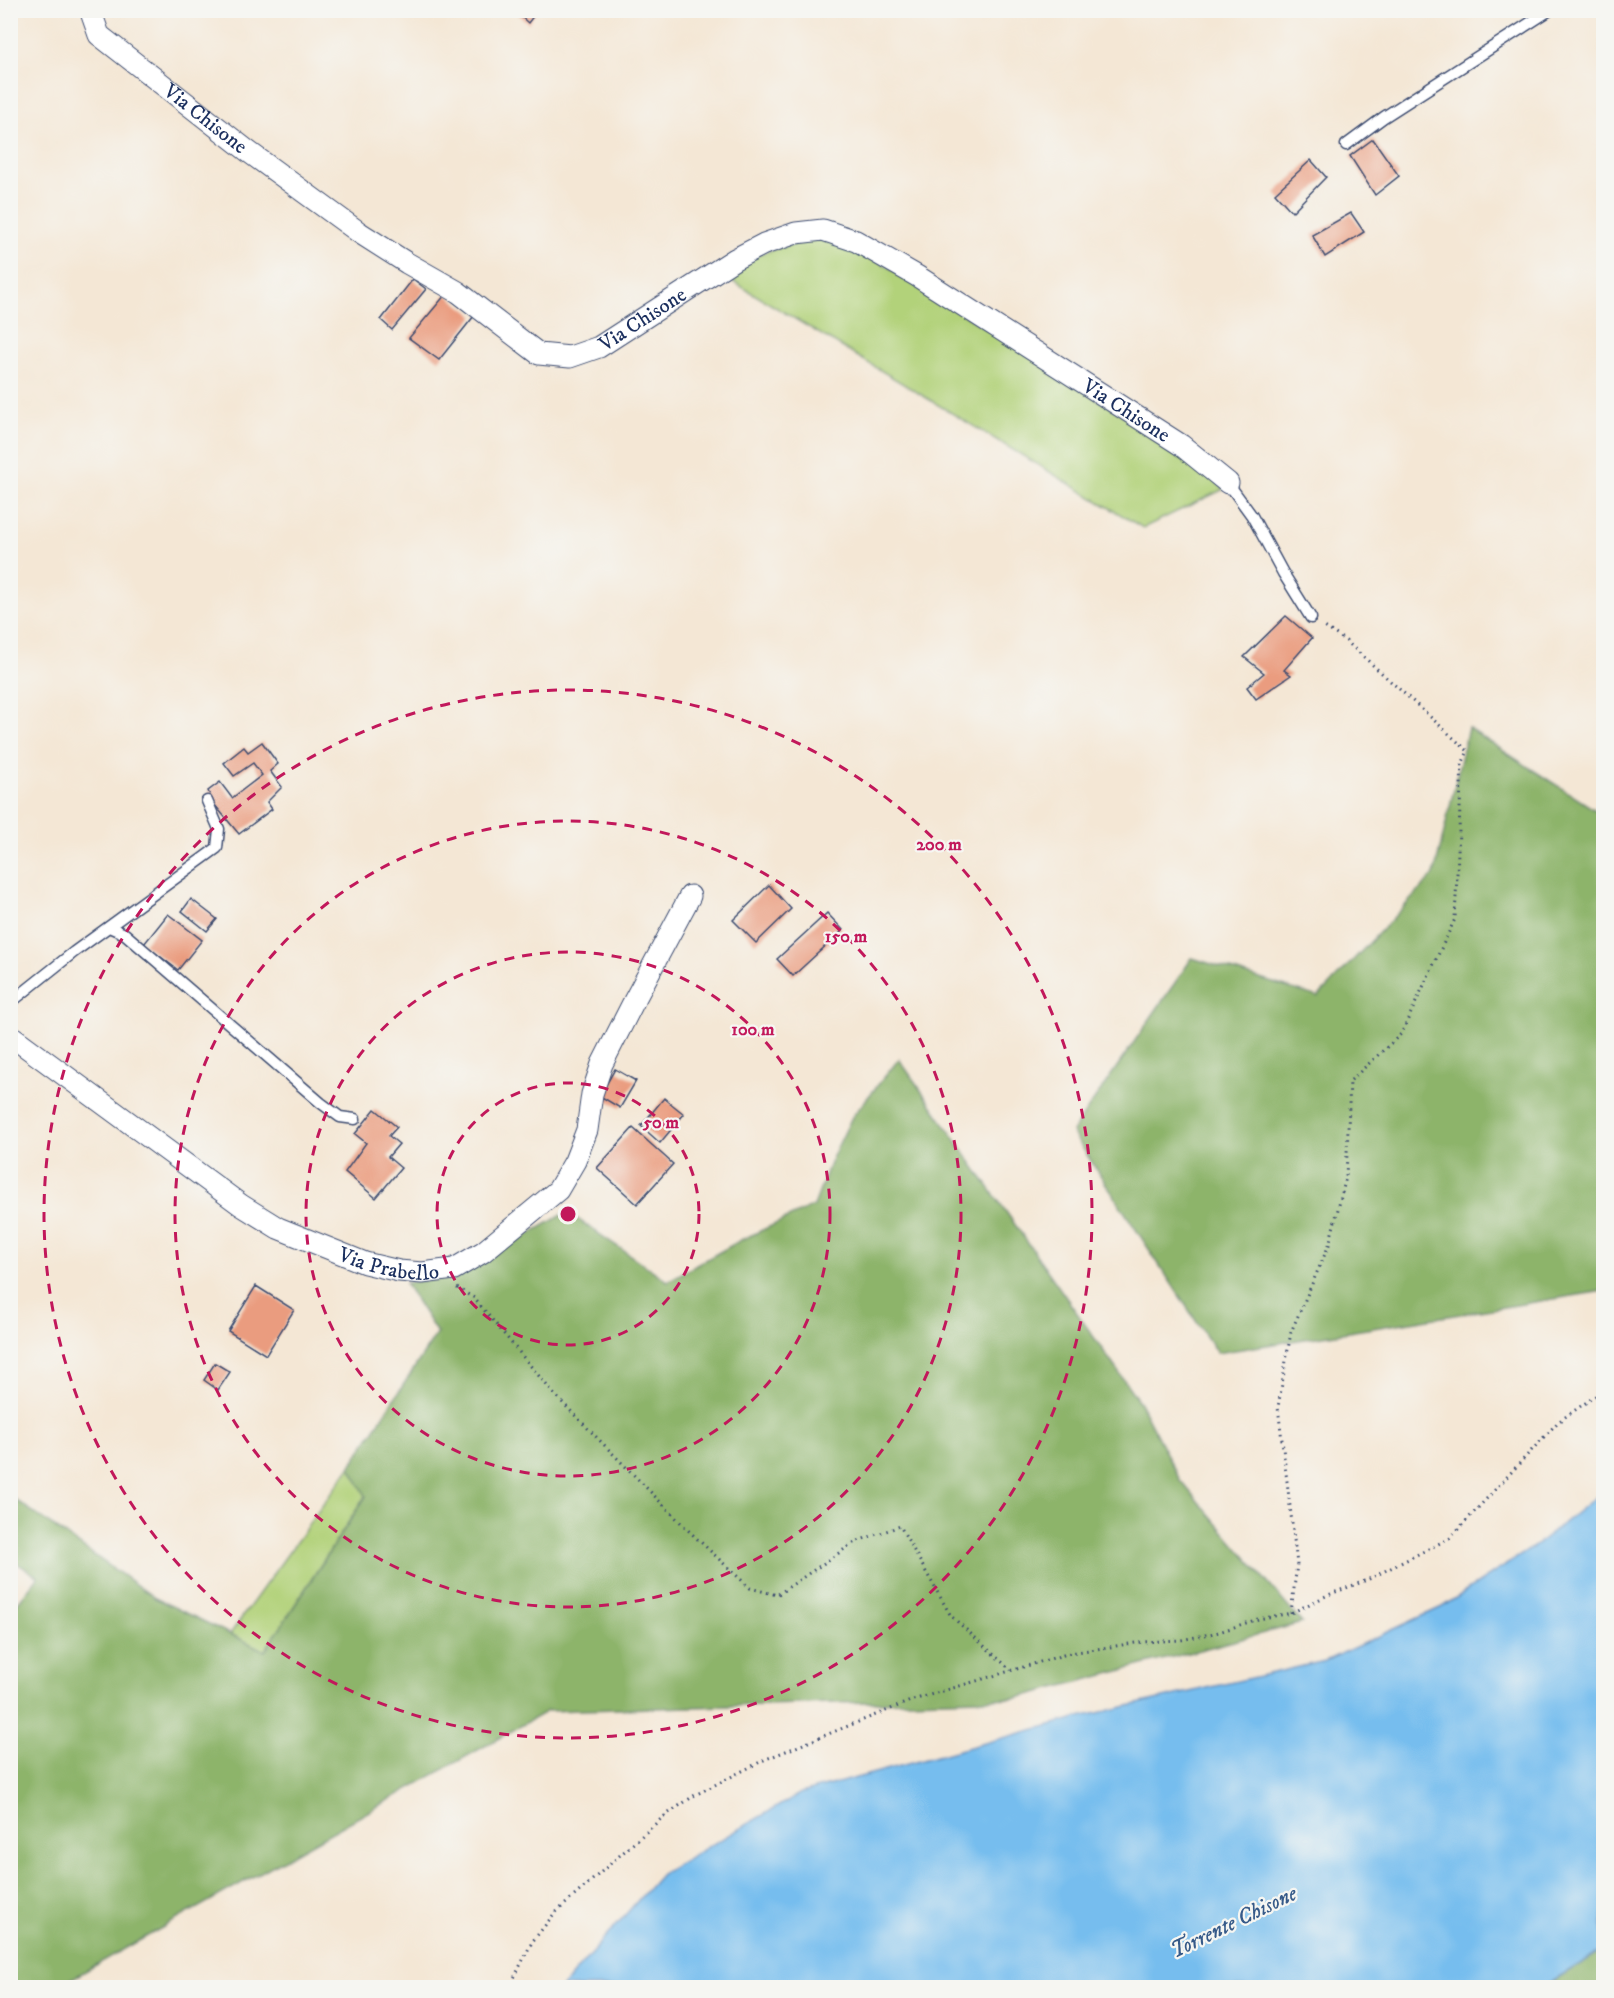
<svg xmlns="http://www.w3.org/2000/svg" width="1614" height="1998" font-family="'IM FELL DW Pica',serif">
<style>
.green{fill:#b2d27a;stroke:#66806c;stroke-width:1.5}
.forest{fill:#8db46a;stroke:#547264;stroke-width:1.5}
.water{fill:#76bdee;stroke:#4876a6;stroke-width:1.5}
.building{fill:#ea9c7f}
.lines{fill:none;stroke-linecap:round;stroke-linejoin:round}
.lane-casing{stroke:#3c4b70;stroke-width:13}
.street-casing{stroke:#3c4b70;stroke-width:23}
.path{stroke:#3c4b70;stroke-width:3;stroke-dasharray:1.5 4.5;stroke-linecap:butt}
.lane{stroke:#fff;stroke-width:10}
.street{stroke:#fff;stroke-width:21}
.ring{fill:none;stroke:#c2185b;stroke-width:3;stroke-dasharray:10 8}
.labels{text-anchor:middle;stroke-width:4.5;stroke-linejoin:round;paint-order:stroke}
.street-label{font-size:21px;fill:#1b2f5e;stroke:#f6f6f2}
.water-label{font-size:22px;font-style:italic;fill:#365a89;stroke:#f6f6f2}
.centre{fill:#c2185b;stroke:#f6f6f2;stroke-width:3}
.ring-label{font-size:18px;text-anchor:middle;font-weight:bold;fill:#c2185b;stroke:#f6f6f2;stroke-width:4.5;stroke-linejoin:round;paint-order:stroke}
</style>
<rect width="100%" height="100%" fill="#f6f6f2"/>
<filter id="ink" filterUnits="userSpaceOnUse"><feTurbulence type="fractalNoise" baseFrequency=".0167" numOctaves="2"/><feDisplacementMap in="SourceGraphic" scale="12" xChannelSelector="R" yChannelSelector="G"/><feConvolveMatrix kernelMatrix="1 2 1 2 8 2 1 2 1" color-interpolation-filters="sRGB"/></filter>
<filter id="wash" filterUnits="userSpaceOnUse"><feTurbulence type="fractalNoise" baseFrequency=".008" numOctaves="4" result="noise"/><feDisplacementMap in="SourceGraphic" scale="24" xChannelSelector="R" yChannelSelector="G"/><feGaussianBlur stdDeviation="1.35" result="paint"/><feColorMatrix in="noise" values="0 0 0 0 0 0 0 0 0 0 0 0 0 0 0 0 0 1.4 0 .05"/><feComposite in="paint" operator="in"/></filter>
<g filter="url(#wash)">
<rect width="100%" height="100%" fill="#f4e7d5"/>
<path class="green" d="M 821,236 L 852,244 L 1177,449 L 1224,489 L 1143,528 L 722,275 L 748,257 Z
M 350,1467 L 366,1495 L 265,1651 L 230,1634 Z"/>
<path class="forest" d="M 1468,728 L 1603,815 L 1603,1291 L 1217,1353 L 1072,1132 L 1192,958 L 1318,997 L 1434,875 Z
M 899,1059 L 1140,1403 L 1180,1480 L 1302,1623 L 1017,1698 L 547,1711 L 57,1987 L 11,1987 L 11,1611 L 38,1577 L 11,1559 L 10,1496 L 155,1598 L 265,1651 L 366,1496 L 350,1467 L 437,1333 L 405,1283 L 456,1276 L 567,1212 L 668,1281 L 741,1240 L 814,1206 L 832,1158 L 852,1117 Z
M 1603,1950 L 1603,1987 L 1542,1988 L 1543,1987 Z"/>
<path class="water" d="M 1603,1491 L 1603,1950 L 1542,1987 L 562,1987 L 661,1874 L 801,1793 L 1080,1717 L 1325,1661 L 1442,1607 L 1538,1544 Z"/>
<g id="blocks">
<path class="building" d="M 514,10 L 538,10 L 528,23 Z
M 1373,139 L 1399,176 L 1375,195 L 1350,156 Z
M 1311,160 L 1326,177 L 1292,212 L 1275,193 Z
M 1351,213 L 1364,232 L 1325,257 L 1312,235 Z
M 413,279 L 426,289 L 392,330 L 381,320 Z
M 446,294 L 474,316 L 439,360 L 409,338 Z
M 1286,616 L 1312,638 L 1284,670 L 1291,675 L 1256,699 L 1247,687 L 1264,673 L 1244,657 Z
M 262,742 L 278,764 L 270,771 L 282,787 L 267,802 L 272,809 L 239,834 L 214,804 L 208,791 L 220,782 L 232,798 L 262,775 L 253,763 L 234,776 L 224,763 L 244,747 L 248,752 Z
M 769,885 L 791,909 L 756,943 L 733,920 Z
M 191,899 L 217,919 L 207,931 L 182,911 Z
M 827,913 L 843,930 L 793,976 L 777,959 Z
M 168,914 L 202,940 L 178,970 L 144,944 Z
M 615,1069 L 636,1081 L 620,1108 L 600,1096 Z
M 664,1098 L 684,1114 L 660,1143 L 641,1126 Z
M 375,1109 L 397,1127 L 389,1136 L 399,1144 L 388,1157 L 401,1168 L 376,1198 L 345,1172 L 366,1143 L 355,1134 Z
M 633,1128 L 673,1164 L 637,1204 L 597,1168 Z
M 256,1286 L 294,1310 L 266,1355 L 228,1331 Z
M 215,1363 L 230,1372 L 218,1390 L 204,1380 Z"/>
</g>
</g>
<g filter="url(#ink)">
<use href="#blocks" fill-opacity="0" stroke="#3c4b70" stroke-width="1.5"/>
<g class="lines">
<defs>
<path id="lane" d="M 1346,145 L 1384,117 L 1550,10
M 1228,483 L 1252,516 L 1283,573 L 1311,618
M 109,927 L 125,934 L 321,1103 L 340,1117 L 355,1119
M 10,1003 L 74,952 L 217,848 L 219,829 L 207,801"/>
<g id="street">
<path id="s1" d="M 94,10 L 92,15 L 99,35 L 249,152 L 360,233 L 407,263 L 458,292 L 539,354 L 570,357 L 599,347 L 735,259 L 764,244 L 796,233 L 823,230 L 856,241 L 917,276 L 1181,445 L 1228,483"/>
<path id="s2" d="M 10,1035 L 241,1205 L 278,1228 L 365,1263 L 399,1271 L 422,1273 L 454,1269 L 483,1252 L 558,1190 L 575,1161 L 587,1130 L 592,1094 L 602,1064 L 634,1001 L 690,896"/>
</g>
</defs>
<use href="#lane" class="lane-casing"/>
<use href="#street" class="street-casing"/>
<path class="path" d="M 457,1288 L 474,1298 L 554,1394 L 691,1533 L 750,1588 L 777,1595 L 855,1542 L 900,1526 L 951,1616 L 1011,1670
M 1291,1613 L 1297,1564 L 1278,1407 L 1291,1332 L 1329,1245 L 1346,1177 L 1350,1081 L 1401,1034 L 1455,919 L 1462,764 L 1468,751 L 1346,641 L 1323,626
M 509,1988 L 532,1942 L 554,1914 L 663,1817 L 695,1795 L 766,1759 L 913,1700 L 1070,1653 L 1142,1642 L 1181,1640 L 1219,1632 L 1258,1619 L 1291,1613 L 1328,1595 L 1367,1580 L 1450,1538 L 1558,1422 L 1604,1390"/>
<use href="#lane" class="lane"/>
<use href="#street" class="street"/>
</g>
</g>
<g class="ring">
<circle cx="568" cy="1214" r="131"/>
<circle cx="568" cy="1214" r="262"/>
<circle cx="568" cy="1214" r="393"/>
<circle cx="568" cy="1214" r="524"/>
</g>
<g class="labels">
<g class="street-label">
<text dy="7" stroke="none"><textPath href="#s1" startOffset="162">Via Chisone</textPath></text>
<text dy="7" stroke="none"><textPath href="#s1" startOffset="684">Via Chisone</textPath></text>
<text dy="7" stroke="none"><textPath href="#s1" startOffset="1242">Via Chisone</textPath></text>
<text dy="7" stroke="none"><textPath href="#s2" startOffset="448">Via Prabello</textPath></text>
</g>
<g class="water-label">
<text transform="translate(1233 1921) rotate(-26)" y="8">Torrente Chisone</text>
</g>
</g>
<circle cx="568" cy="1214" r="9" class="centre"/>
<g class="ring-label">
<text x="939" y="850">200 m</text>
<text x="846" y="942">150 m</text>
<text x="753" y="1035">100 m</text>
<text x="661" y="1128">50 m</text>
</g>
<rect width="1614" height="1998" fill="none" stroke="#f6f6f2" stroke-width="36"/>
</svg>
